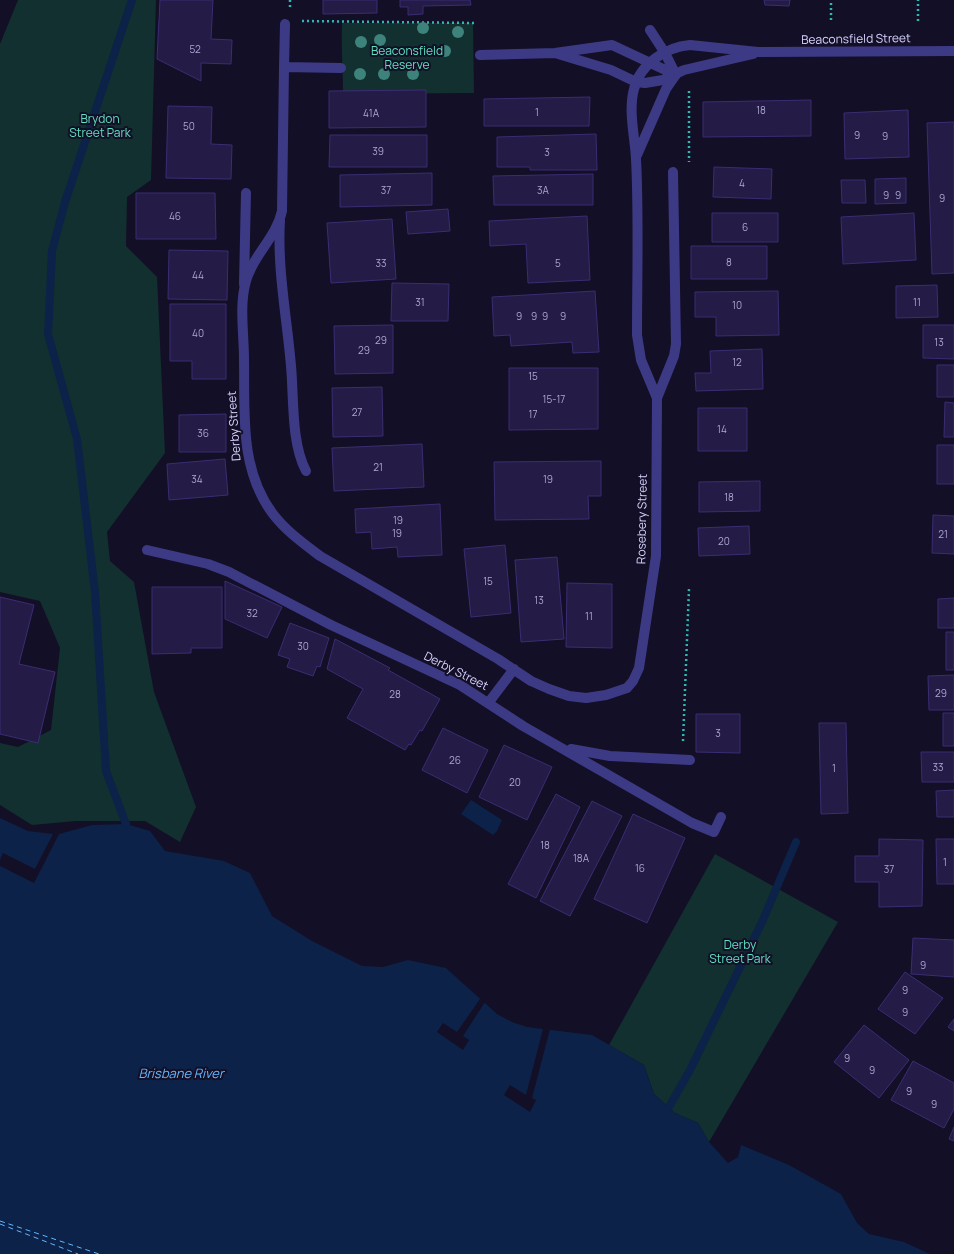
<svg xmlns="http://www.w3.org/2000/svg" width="954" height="1254" font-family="Manrope,sans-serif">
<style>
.green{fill:#12302f}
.water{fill:#0c2248}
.pier{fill:#130f26}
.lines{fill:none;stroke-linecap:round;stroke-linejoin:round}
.stream{stroke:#0c2248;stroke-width:8}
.ferry{stroke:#62b6ff;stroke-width:1;stroke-dasharray:5 4;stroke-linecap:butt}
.building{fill:#241b47;stroke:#3b2d73}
.path{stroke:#2fb8b0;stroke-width:2.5;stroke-dasharray:2 3;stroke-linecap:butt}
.service{stroke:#3d3a85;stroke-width:10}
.minor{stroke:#3d3a85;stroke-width:10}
.tree{fill:#3d827b}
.labels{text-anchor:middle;stroke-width:4;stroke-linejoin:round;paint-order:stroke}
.number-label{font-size:10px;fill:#aca6d1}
.street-label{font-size:12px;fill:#d9d4ff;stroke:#130f26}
.park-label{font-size:12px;fill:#5fe0c0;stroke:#130f26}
.water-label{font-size:13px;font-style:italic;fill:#62b6ff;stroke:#130f26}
</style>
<rect width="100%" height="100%" fill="#130f26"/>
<path class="green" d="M 18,0 L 156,0 L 151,180 L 127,197 L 126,246 L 157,277 L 165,453 L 107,532 L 110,561 L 134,582 L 154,692 L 196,807 L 180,842 L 145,821 L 76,821 L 32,825 L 0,805 L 0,743 L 18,747 L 51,730 L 60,648 L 40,601 L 0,592 L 0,44 Z
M 342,23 L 473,23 L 474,93 L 343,94 C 343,70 341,47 342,23 Z
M 715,854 L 838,922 L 709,1142 L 698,1123 L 675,1113 L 654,1094 L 644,1065 L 609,1045 Z"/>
<path class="water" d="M 471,800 L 502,820 L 497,831 L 493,835 L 461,814 Z
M 0,818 L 28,831 L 53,834 L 59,834 L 92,825 L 126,824 L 150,831 L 165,851 L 224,861 L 250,873 L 272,916 L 312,941 L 362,966 L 383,967 L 408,960 L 446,968 L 497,1014 L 512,1022 L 527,1027 L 592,1035 L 644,1065 L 654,1094 L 675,1113 L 698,1123 L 709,1142 L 728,1163 L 738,1157 L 741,1145 L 789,1165 L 841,1194 L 857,1223 L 869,1234 L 904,1242 L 930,1254 L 0,1254 Z"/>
<path class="pier" d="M 53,834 L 59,834 L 34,883 L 0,866 L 0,860 L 3,853 L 35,869 Z
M 480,999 L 485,1002 L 463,1036 L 469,1040 L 463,1050 L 437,1032 L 443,1023 L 457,1032 Z
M 543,1029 L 550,1029 L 532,1098 L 536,1100 L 530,1112 L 504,1095 L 510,1085 L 526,1095 Z"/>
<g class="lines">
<path class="stream" d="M 126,824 L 106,771 L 95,592 L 77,439 L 48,334 L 52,251 L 65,202 L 132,0
M 669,1107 L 690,1070 L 762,922 L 796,842"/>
<path class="ferry" d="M 0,1221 L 99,1254
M 0,1224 L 78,1254"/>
</g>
<path class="building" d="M 160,0 L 213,0 L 211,39 L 232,40 L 231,64 L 201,63 L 201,81 L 157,59 Z
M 323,0 L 377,0 L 377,13 L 323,14 Z
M 400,0 L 470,0 L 471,5 L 423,6 L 423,14 L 408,15 L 408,7 L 400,7 Z
M 764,0 L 790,0 L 789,6 L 765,5 Z
M 426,90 L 426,127 L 329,128 L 329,91 Z
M 590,97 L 589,126 L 484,126 L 484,99 Z
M 811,100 L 811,136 L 703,137 L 703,102 Z
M 168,106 L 212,107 L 211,144 L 232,145 L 231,179 L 166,178 Z
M 908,110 L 909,157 L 845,159 L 844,113 Z
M 954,122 L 954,273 L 932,274 L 927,123 Z
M 596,134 L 597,170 L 530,170 L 530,167 L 497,167 L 497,137 Z
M 330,135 L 427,135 L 427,167 L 329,167 Z
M 714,167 L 772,169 L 771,199 L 713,197 Z
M 432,173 L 432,205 L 340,207 L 340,175 Z
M 593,174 L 593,205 L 494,205 L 493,176 Z
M 906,178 L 906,203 L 875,204 L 875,179 Z
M 841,180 L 865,180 L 866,203 L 842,203 Z
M 136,193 L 215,193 L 216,239 L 136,239 Z
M 448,209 L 450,231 L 408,234 L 406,212 Z
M 712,213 L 778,213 L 778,242 L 712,242 Z
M 914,213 L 916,260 L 843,264 L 841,217 Z
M 587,216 L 590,280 L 528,283 L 526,244 L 490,246 L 489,221 Z
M 392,219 L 396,279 L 331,283 L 327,223 Z
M 691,246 L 767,246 L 767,279 L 691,279 Z
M 169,250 L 228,251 L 227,300 L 168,299 Z
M 392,283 L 449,284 L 448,321 L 391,321 Z
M 937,285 L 938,317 L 896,318 L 896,286 Z
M 595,291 L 599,352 L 573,353 L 572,342 L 511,346 L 510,335 L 494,336 L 492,297 Z
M 778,291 L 779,335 L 716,336 L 716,317 L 695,317 L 695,292 Z
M 170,304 L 226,304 L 226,379 L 192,379 L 192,361 L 170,361 Z
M 393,325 L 393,373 L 335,374 L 334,326 Z
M 923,325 L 954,325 L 954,359 L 923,358 Z
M 762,349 L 763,389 L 696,391 L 695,373 L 711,373 L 710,351 Z
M 937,365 L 954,365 L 954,397 L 937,397 Z
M 509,368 L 598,368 L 598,429 L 509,430 Z
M 382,387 L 383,436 L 333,437 L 332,388 Z
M 945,402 L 954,403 L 954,437 L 944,437 Z
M 698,408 L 747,408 L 747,451 L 698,451 Z
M 226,414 L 226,452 L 179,452 L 179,415 Z
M 422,444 L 424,487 L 334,491 L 332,448 Z
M 937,445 L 954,445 L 954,484 L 937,484 Z
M 225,459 L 228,495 L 169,500 L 167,464 Z
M 601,461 L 601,496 L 588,496 L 589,519 L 495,520 L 494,462 Z
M 760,481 L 760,511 L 699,512 L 699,482 Z
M 440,504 L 442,555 L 398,557 L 397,547 L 372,549 L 371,532 L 356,533 L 355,509 Z
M 933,515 L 954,516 L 954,554 L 932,553 Z
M 749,526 L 750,554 L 699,556 L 698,528 Z
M 505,545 L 511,613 L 471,617 L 464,549 Z
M 557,557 L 564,639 L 521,642 L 515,560 Z
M 225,581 L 282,607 L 267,638 L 225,619 Z
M 567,583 L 612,584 L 612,648 L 566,647 Z
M 152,587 L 222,587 L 222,648 L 191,648 L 191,653 L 152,654 Z
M 0,597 L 34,605 L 19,664 L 55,672 L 38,743 L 0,734 Z
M 954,598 L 954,628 L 938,628 L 938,599 Z
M 290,623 L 329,638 L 320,667 L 317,666 L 313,676 L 287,667 L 290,659 L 278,655 Z
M 946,632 L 954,632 L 954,670 L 946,670 Z
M 335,639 L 390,668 L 388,670 L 440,699 L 422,731 L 420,730 L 411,745 L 409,744 L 405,750 L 347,718 L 363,689 L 327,669 Z
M 954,675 L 954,710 L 929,710 L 928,676 Z
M 943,713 L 954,713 L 954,746 L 943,746 Z
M 696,714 L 740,714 L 740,753 L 696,752 Z
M 819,723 L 846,723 L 848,813 L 821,814 Z
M 443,728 L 488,750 L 467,793 L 422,770 Z
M 504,745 L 552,767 L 527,820 L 479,797 Z
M 921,752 L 954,752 L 954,782 L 922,782 Z
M 954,790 L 954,817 L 937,817 L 936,791 Z
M 556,794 L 580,807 L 536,898 L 508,884 Z
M 592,801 L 622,816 L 570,916 L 540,901 Z
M 633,814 L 685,838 L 647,923 L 594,899 Z
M 879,839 L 923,840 L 922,906 L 879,907 L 879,882 L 855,882 L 855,856 L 879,856 Z
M 936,839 L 954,839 L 954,884 L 937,884 Z
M 913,938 L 954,940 L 954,977 L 911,974 Z
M 905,972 L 943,998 L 915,1034 L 878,1009 Z
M 954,1019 L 954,1031 L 948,1027 Z
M 864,1025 L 909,1060 L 879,1098 L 834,1062 Z
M 913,1061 L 954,1083 L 954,1109 L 944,1128 L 891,1100 Z
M 954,1127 L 954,1141 L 949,1139 Z"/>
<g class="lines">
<path class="path" d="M 290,0 L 290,7
M 831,20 L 831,0
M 302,21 L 476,23
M 918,21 L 918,0
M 689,91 L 689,162
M 683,741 L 689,589"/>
<path class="service" d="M 650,30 L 665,53
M 280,220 C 277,269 287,318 291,366 C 294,398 291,443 306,471
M 244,284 L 246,193
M 147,550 L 208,564 L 229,572 L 331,625 L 460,685 L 523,726 L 692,823 L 714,832 L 721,817
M 571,749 L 610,756 L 690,760"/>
<path class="minor" d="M 555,53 L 611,70 L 636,82 L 645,83 L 663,80 L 684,70 L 753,54
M 665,53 L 676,75
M 480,55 L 555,53 L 612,45 L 676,75
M 284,67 L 285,24
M 341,68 L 284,67 L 282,211 C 276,238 253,255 246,281 C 239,305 244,334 244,359 C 245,412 239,469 273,514 C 286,531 303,543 320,556 L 498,659 L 531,681 L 549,689 L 569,696 L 586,698 L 606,695 L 627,688 L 633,681 L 639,668 L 656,556 L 657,398 L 641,360 L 637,335 C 637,276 639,217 636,159 C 635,137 628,111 634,89 C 640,64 666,47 690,45 L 758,52 L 954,51
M 637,155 L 666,89 L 675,76
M 657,398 L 674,356 L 676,344 L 673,172
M 489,702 L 514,669"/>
</g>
<g class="tree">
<circle cx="423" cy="28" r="6"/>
<circle cx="458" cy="32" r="6"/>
<circle cx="380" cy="40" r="6"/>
<circle cx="361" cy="42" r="6"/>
<circle cx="445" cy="51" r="6"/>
<circle cx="360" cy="74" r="6"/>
<circle cx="384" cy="74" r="6"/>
<circle cx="413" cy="74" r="6"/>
</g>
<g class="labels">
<g class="number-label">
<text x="195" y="53">52</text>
<text x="761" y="114">18</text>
<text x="537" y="116">1</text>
<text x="371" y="117">41A</text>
<text x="189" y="130">50</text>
<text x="857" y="139">9</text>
<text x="885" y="140">9</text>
<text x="378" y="155">39</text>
<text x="547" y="156">3</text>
<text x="742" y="187">4</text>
<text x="386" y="194">37</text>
<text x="543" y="194">3A</text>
<text x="886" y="199">9</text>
<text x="898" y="199">9</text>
<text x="942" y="202">9</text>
<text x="175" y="220">46</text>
<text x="745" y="231">6</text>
<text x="729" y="266">8</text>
<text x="381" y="267">33</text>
<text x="558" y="267">5</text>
<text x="198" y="279">44</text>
<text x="420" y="306">31</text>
<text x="917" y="306">11</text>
<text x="737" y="309">10</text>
<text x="519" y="320">9</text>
<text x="534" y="320">9</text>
<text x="545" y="320">9</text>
<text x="563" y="320">9</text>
<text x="198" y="337">40</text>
<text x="381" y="344">29</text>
<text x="939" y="346">13</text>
<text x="364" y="354">29</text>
<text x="737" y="366">12</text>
<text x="533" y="380">15</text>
<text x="554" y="403">15-17</text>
<text x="357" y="416">27</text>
<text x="533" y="418">17</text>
<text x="722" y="433">14</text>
<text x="203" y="437">36</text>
<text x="378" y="471">21</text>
<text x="197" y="483">34</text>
<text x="548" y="483">19</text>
<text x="729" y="501">18</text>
<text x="398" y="524">19</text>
<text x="397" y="537">19</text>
<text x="943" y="538">21</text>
<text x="724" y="545">20</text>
<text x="488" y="585">15</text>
<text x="539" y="604">13</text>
<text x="252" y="617">32</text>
<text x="589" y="620">11</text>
<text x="303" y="650">30</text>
<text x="941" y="697">29</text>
<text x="395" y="698">28</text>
<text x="718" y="737">3</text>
<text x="455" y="764">26</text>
<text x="938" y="771">33</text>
<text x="834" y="772">1</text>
<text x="515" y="786">20</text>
<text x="545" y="849">18</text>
<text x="581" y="862">18A</text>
<text x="945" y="866">1</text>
<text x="640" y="872">16</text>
<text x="889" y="873">37</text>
<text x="923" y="969">9</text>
<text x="905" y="994">9</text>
<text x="905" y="1016">9</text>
<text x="847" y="1062">9</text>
<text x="872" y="1074">9</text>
<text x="909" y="1095">9</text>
<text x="934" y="1108">9</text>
</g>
<g class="street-label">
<text transform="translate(856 39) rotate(-1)" y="4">Beaconsfield Street</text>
<text transform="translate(234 426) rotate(-94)" y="4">Derby Street</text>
<text transform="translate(642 519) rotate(-89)" y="4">Rosebery Street</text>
<text transform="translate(456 671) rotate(27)" y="4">Derby Street</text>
</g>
<g class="park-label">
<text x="407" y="55">Beaconsfield<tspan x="407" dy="14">Reserve</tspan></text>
<text x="100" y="123">Brydon<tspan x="100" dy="14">Street Park</tspan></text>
<text x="740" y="949">Derby<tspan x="740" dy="14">Street Park</tspan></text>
</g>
<g class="water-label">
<text x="181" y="1078">Brisbane River</text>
</g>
</g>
</svg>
